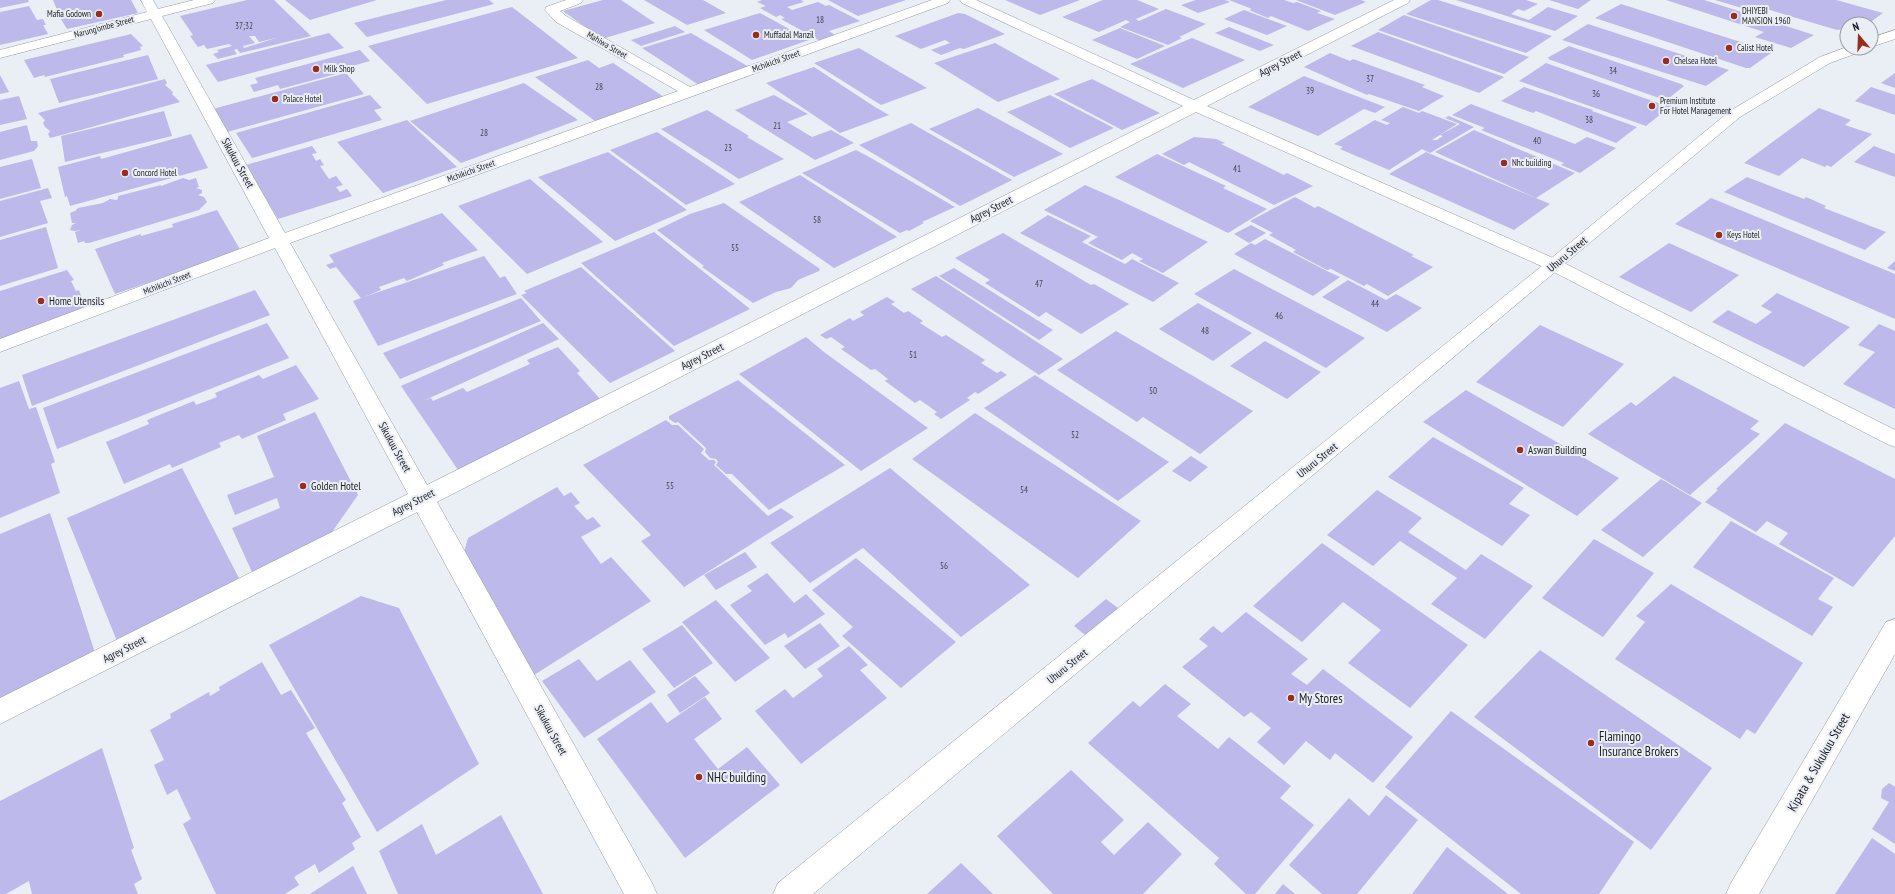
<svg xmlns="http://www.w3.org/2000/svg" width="1895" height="894" font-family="'PT Sans Narrow',sans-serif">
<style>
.building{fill:#bdb9ea;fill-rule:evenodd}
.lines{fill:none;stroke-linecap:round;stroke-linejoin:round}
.minor-casing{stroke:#969aa1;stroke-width:1}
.secondary-casing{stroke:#969aa1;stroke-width:1}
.minor{fill:#fff;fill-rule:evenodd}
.secondary{fill:#fff;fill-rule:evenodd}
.poi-dot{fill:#962d1d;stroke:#eaeef5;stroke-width:1.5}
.labels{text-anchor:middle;stroke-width:4;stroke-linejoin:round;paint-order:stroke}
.far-poi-label{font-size:9px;fill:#1d1e21;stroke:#eaeef5;text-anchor:start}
.number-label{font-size:9px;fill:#454553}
.far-street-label{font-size:9px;fill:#1d1e21;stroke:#eaeef5}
.street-label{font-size:11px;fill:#1d1e21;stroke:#eaeef5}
.poi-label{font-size:11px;fill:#1d1e21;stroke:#eaeef5;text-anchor:start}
.near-poi-label{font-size:13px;fill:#1d1e21;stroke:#eaeef5;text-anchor:start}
.near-street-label{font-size:13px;fill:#1d1e21;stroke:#eaeef5}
</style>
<rect width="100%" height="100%" fill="#eaeef5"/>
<path class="building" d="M 0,0 L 28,0 L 29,2 L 0,8 Z
M 53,0 L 131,0 L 138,13 L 67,29 L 59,16 L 63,15 L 61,12 L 58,12 Z
M 247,0 L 274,0 L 311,36 L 240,53 L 237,49 L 234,50 L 237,54 L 218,59 L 213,54 L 219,52 L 217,50 L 232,46 L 229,44 L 207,49 L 204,45 L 198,47 L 190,36 L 193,35 L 180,16 ZM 249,36 L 255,36 L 259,42 L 276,38 L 244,48 L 243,46 L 255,43 Z
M 285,0 L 377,0 L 310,20 Z
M 446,0 L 489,0 L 494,4 L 367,37 L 354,23 Z
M 603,0 L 621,0 L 655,23 L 602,39 L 563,11 Z
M 644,0 L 703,0 L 726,13 L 687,25 Z
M 762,0 L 801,0 L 804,2 L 787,7 L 792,10 L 818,2 L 826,6 L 829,5 L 860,21 L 829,31 L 838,37 L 822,42 L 781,19 L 785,18 L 780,15 L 776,17 L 760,8 L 766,6 L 757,2 Z
M 828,0 L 906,0 L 858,16 Z
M 1005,0 L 1080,0 L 1040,15 Z
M 1103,0 L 1137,0 L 1159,9 L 1136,19 L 1139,21 L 1166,9 L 1206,24 L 1179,37 L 1182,38 L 1168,45 L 1120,27 L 1130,22 L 1126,20 L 1099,32 L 1062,17 Z
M 1196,0 L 1225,0 L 1230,2 L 1198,13 L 1181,5 Z
M 1229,0 L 1284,0 L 1293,3 L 1297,2 L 1321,11 L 1317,13 L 1335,19 L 1308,31 L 1271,16 L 1268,18 L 1249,10 L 1252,9 Z
M 1296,0 L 1361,0 L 1366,2 L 1335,15 Z
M 1431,0 L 1438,0 L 1552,36 L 1526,53 L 1406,14 Z
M 1456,0 L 1526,0 L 1538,4 L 1524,11 L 1518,9 L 1511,14 L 1529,20 L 1548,7 L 1578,16 L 1555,31 Z
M 1549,0 L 1591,0 L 1578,9 Z
M 1666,0 L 1704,0 L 1814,35 L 1791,48 L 1755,37 L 1764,32 Z
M 1715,0 L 1836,0 L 1883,13 L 1868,24 L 1847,24 L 1847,28 L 1837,30 L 1760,7 L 1752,11 Z
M 1621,4 L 1769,51 L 1771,53 L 1750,68 L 1746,68 L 1595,18 Z
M 29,6 L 37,20 L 43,19 L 46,25 L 43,25 L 48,34 L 0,45 L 0,12 Z
M 512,7 L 578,58 L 427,104 L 368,46 Z
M 1244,10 L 1287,26 L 1267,35 L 1224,19 Z
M 760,13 L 809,40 L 752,60 L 704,30 Z
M 958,13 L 965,14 L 1005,34 L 964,49 L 960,48 L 941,55 L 931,50 L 950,43 L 945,40 L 921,49 L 895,36 Z
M 1404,15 L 1529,57 L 1504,74 L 1378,30 Z
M 1588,24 L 1729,70 L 1706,86 L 1562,40 Z
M 675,26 L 685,32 L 641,46 L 631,40 Z
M 1229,27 L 1274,45 L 1260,51 L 1215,33 Z
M 1120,28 L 1165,46 L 1137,59 L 1092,40 Z
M 1378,32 L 1504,77 L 1479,93 L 1351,46 Z
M 329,33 L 344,48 L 218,82 L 206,65 Z
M 691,33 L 749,67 L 699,85 L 642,48 Z
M 131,34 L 143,46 L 140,47 L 141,50 L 123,55 L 124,57 L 45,77 L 44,75 L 34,78 L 24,60 Z
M 1192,38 L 1245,60 L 1183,88 L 1130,64 Z
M 995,43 L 1060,79 L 998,102 L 934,63 Z
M 1569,46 L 1681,84 L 1684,86 L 1669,98 L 1662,99 L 1548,59 L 1550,58 L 1547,58 Z
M 859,48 L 898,71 L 927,88 L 881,105 L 814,63 Z
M 360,50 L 370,61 L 345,68 L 347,71 L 280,89 L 278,85 L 254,92 L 250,85 L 258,83 L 255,78 Z
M 1330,53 L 1350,61 L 1353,59 L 1425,85 L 1422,87 L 1444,96 L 1419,111 L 1369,94 L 1367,95 L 1304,67 Z
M 148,55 L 158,79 L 59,103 L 50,79 Z
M 588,60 L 599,68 L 613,63 L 664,97 L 595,121 L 535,77 Z
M 1546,63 L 1661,104 L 1663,102 L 1672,105 L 1646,126 L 1519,81 Z
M 814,67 L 875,107 L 889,115 L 840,133 L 766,83 Z
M 346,73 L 364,94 L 227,132 L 213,109 Z
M 1895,73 L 1895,88 L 1881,83 Z
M 0,75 L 9,92 L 0,94 Z
M 1304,76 L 1385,107 L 1375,113 L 1364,109 L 1318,136 L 1248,107 Z
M 165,79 L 167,83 L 165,85 L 173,92 L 172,94 L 180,102 L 88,128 L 50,138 L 48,134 L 50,131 L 45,127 L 43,123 L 45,120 L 38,113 Z
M 1092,79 L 1160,113 L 1122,130 L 1054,94 Z
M 524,83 L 578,120 L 461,163 L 410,121 Z
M 1524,87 L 1593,110 L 1592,111 L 1637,127 L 1616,143 L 1536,111 L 1533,113 L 1501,101 Z
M 1871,87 L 1895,95 L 1895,115 L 1855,101 Z
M 370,95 L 382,108 L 374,110 L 382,120 L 252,158 L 236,133 Z
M 774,95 L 808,114 L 787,122 L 812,137 L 831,130 L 854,143 L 815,160 L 735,110 Z
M 1050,95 L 1114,128 L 1070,148 L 1007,112 Z
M 19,96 L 27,119 L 0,125 L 0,100 Z
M 1471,104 L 1575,144 L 1587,137 L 1616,148 L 1580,173 L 1561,165 L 1564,163 L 1481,130 L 1485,128 L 1452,115 Z
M 1403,107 L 1419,113 L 1422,111 L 1457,124 L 1432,140 L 1437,140 L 1443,136 L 1440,135 L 1460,124 L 1445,118 L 1449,116 L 1474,127 L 1430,153 L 1422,149 L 1419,151 L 1389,170 L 1340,149 L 1343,147 L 1334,144 L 1375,120 L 1387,125 L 1390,123 L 1381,120 Z
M 978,108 L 1063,154 L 1014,177 L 929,129 Z
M 1819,108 L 1851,120 L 1845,125 L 1872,134 L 1831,167 L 1827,165 L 1825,167 L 1802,158 L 1779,176 L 1744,163 Z
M 707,110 L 749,136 L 747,137 L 784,159 L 739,179 L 661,129 Z
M 164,111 L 172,136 L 65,162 L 61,136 Z
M 407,120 L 457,167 L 383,193 L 337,142 Z
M 911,123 L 1012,180 L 960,206 L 859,145 Z
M 27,125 L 31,141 L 37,141 L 38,146 L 34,151 L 0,160 L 0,132 Z
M 1474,130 L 1575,173 L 1536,198 L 1435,152 Z
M 657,132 L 735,184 L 686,205 L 610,150 Z
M 191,134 L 208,168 L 70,206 L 67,196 L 65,197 L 58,167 L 100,156 L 101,159 Z
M 1194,137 L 1216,139 L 1225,143 L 1221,144 L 1284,175 L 1287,173 L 1313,186 L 1274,205 L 1189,162 L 1184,165 L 1162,154 Z
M 312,146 L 317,153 L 312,154 L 316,161 L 320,159 L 324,165 L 320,166 L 329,179 L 336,176 L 343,185 L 336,187 L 340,192 L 347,189 L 352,196 L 278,219 L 246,165 Z
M 1874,146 L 1895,154 L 1895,177 L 1854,162 Z
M 856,150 L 871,158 L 955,207 L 922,222 L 924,223 L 909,231 L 907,230 L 900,233 L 802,173 Z
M 608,152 L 687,210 L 615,241 L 538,177 Z
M 1426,152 L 1433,155 L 1550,204 L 1514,230 L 1389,174 Z
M 1157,154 L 1226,186 L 1223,188 L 1267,209 L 1228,233 L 1115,177 Z
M 32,159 L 41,188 L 0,199 L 0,167 Z
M 800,175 L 897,237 L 834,268 L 739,202 Z
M 1747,177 L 1804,199 L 1806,197 L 1826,206 L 1824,208 L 1886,232 L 1865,250 L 1724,192 Z
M 183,178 L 189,180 L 196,178 L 199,187 L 196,188 L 202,190 L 202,193 L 198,195 L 204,197 L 207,202 L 199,210 L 89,243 L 85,243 L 84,241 L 78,243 L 75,232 L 81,230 L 75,231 L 70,230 L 72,225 L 76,223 L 72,223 L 70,213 L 75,211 L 78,208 L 103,203 L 110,199 L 116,200 L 118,199 L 118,196 L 161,185 L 161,186 Z
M 530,179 L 603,242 L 527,274 L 458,206 Z
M 1085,185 L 1117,199 L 1208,242 L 1163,273 L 1139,261 L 1143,259 L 1132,253 L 1122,260 L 1088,243 L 1098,237 L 1044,210 Z
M 48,188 L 52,198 L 40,201 L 48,223 L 0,237 L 0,201 Z
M 1295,197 L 1315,208 L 1318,206 L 1414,255 L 1411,256 L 1433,267 L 1388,296 L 1367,284 L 1364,286 L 1331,269 L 1327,270 L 1293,252 L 1296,250 L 1269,235 L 1273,233 L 1250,221 Z
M 1711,198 L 1895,274 L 1895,319 L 1675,224 Z
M 724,203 L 820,269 L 819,271 L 798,280 L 791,288 L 776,292 L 753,303 L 702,267 L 704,266 L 657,230 L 690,214 Z
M 217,210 L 241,251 L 115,294 L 95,249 L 141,234 L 141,236 L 173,227 L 172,224 Z
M 442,213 L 478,250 L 442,263 L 444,265 L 407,281 L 404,278 L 379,287 L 381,290 L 364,297 L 484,256 L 500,278 L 505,276 L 517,294 L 378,346 L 353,301 L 361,298 L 336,267 L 330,269 L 326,265 L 334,262 L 329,255 Z
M 1048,215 L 1091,236 L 1082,242 L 1125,264 L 1132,259 L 1179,283 L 1153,302 L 1020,233 Z
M 1251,225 L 1266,233 L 1249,243 L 1234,234 Z
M 46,227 L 58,268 L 0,286 L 0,240 Z
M 654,232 L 750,309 L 674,346 L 581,263 Z
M 1003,233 L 1091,285 L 1094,284 L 1129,304 L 1081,334 L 1046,312 L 1039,317 L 985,283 L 990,280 L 955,258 Z
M 1265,239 L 1327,271 L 1340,277 L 1313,296 L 1234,254 L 1251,243 L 1255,245 Z
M 1669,243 L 1739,275 L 1691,312 L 1619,277 Z
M 1895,261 L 1895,271 L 1887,268 Z
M 581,267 L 675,351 L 610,383 L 521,295 L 527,293 L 524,291 Z
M 954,268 L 1053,330 L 1039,340 L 939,276 Z
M 1234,269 L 1365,338 L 1326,368 L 1194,294 Z
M 67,270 L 74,280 L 71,281 L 76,291 L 79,290 L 86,311 L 0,343 L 0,291 Z
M 936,276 L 1063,359 L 1039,375 L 911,289 Z
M 1348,280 L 1386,300 L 1396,294 L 1422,308 L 1387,332 L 1322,297 Z
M 255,290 L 270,315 L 32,406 L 22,375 Z
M 1777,293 L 1850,327 L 1804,367 L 1712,322 L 1728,310 L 1756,324 L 1772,312 L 1761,306 Z
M 887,297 L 895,302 L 891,304 L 904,313 L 908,311 L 923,321 L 920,323 L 942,337 L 946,335 L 985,360 L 981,363 L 997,373 L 1001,371 L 1007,375 L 978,394 L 975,392 L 967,398 L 970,400 L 941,419 L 934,414 L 937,412 L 920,400 L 915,403 L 885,381 L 888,379 L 875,369 L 871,370 L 841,349 L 845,347 L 831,337 L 826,339 L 820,335 L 850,318 L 853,321 L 864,315 L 860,312 Z
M 521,298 L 541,321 L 400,379 L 383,353 Z
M 1198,303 L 1252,333 L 1213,361 L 1159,329 Z
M 267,323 L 289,358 L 57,449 L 43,408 Z
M 543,323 L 559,339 L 423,401 L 431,398 L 433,401 L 463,388 L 467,392 L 530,364 L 527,360 L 558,347 L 580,371 L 577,373 L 601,400 L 458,470 L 401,386 Z
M 1879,324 L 1895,331 L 1895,409 L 1843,384 L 1875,352 L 1858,345 Z
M 1540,325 L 1624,364 L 1563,427 L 1476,382 Z
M 1116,331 L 1253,411 L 1200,454 L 1143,417 L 1137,422 L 1057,370 Z
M 806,337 L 824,352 L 928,428 L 861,471 L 739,374 Z
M 1265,341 L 1321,372 L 1287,399 L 1230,366 Z
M 296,365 L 319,399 L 283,414 L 286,420 L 242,439 L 239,435 L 219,443 L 221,447 L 172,468 L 170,464 L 124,484 L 106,442 L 149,424 L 147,420 L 194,401 L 196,405 L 217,397 L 215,393 L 259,375 L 263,379 Z
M 1035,375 L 1169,462 L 1118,501 L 984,408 Z
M 1674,376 L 1759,421 L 1750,429 L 1760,434 L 1690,495 L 1588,434 L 1631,402 L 1636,406 Z
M 738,380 L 845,465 L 769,510 L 732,474 L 726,474 L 716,465 L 718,462 L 716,459 L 710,458 L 705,452 L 706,448 L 678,422 L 675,423 L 669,419 L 669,416 Z
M 19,381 L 29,409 L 36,407 L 55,462 L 51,464 L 60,493 L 0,518 L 0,388 Z
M 1466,390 L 1619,478 L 1577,516 L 1423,422 Z
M 315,412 L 358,495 L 332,532 L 252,572 L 232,528 L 280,508 L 277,498 L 235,515 L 227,495 L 274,477 L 257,436 Z
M 975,413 L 1141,521 L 1078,578 L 912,459 Z
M 666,420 L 672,425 L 678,425 L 704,449 L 701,453 L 709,460 L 714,460 L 716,462 L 714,465 L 768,516 L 781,508 L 794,517 L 684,587 L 641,541 L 651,535 L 583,465 Z
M 1785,423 L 1895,479 L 1895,536 L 1853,587 L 1779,544 L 1788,533 L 1767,521 L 1756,532 L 1705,502 L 1718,490 L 1716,489 Z
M 1433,437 L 1524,488 L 1509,504 L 1530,515 L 1502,546 L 1388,477 Z
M 1191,456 L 1208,467 L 1190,482 L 1172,471 Z
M 182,468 L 242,584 L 119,646 L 67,518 Z
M 890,468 L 1030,585 L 961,637 L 863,548 L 810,583 L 770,543 Z
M 1661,479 L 1702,503 L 1643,557 L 1601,530 Z
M 557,487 L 564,496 L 571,492 L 580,503 L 574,506 L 587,520 L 593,517 L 601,526 L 581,537 L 601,564 L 611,557 L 651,601 L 534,675 L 464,552 L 468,538 Z
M 1377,490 L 1422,518 L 1408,532 L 1466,570 L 1481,554 L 1533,586 L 1485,639 L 1431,604 L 1457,578 L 1400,541 L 1373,566 L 1327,535 Z
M 50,513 L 96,656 L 0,702 L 0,534 Z
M 1731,521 L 1834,578 L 1818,599 L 1833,607 L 1812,636 L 1693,567 Z
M 1594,539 L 1654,573 L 1603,637 L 1542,598 Z
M 1322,543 L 1468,645 L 1410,708 L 1348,663 L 1381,630 L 1343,602 L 1302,642 L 1253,606 Z
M 745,552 L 757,567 L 716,590 L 704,575 Z
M 856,558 L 956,642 L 901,688 L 842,636 L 853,627 L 812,590 Z
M 767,573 L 794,603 L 806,594 L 825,614 L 788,638 L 785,633 L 765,645 L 730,605 L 752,591 L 747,586 Z
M 1671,584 L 1803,663 L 1755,734 L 1747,729 L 1740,739 L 1615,659 L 1645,622 L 1636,616 Z
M 361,596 L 399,608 L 479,764 L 377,832 L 269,645 Z
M 1106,599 L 1122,611 L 1090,639 L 1074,626 Z
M 716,600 L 770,658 L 735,682 L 682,622 Z
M 1246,612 L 1308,659 L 1291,674 L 1307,685 L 1323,669 L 1413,737 L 1373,783 L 1335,753 L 1330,760 L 1306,741 L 1284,765 L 1257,742 L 1271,728 L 1251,712 L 1244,717 L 1182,667 L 1208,646 L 1199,639 L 1213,626 L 1222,633 Z
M 820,623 L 840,646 L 805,669 L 784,646 Z
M 682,625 L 713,663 L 674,688 L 642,649 Z
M 849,646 L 868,665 L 860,670 L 887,698 L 801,764 L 755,711 L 785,689 L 793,698 L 823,676 L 817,669 Z
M 1540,650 L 1712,768 L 1651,850 L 1474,717 Z
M 579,659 L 597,681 L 630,660 L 656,692 L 584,738 L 542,681 Z
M 262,662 L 281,695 L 291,690 L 315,728 L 306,733 L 346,800 L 342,803 L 361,837 L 352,843 L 355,849 L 319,873 L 315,864 L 294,877 L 299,885 L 285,894 L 216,894 L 183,824 L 191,819 L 177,789 L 167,795 L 154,765 L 164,760 L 150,730 L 171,718 L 170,714 L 209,692 L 210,696 L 220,690 L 219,687 Z
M 695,676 L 710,693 L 680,713 L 667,695 Z
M 1165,684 L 1191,704 L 1177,716 L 1218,749 L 1229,737 L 1291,786 L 1280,798 L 1314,825 L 1255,894 L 1246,894 L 1214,864 L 1219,858 L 1088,743 L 1133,701 L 1140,707 Z
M 705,697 L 722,719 L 694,739 L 718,769 L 747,747 L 780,785 L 685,858 L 597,739 L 651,702 L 667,723 Z
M 1451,711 L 1634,842 L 1599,894 L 1521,894 L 1385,787 Z
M 102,748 L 134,848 L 131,850 L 142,879 L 134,884 L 138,894 L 32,894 L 29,881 L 6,894 L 0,894 L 0,801 Z
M 1071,770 L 1124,820 L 1101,842 L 1114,855 L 1148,822 L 1182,854 L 1143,894 L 1053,894 L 997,836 Z
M 1889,783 L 1895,787 L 1895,844 L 1872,829 L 1889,802 L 1881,798 L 1882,789 Z
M 1386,795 L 1418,820 L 1357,894 L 1322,894 L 1289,865 L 1349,798 L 1369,816 Z
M 501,815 L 543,894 L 398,894 L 379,851 L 422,824 L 436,855 Z
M 1872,838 L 1895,854 L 1895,894 L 1835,894 Z
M 1447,847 L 1508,894 L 1412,894 Z
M 961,863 L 993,894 L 927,894 Z
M 353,866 L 367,894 L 310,894 Z
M 1283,884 L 1295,894 L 1275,894 Z"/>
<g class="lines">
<defs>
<path id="minor" d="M 141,0 L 153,0 L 158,9 L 194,0 L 215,0 L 213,3 L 162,16 L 285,233 L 678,91 L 556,22 L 545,10 L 546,7 L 566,0 L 583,0 L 581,3 L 560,11 L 566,16 L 690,87 L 932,0 L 950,0 L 948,3 L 290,243 L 427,485 L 1183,106 L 962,3 L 960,0 L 976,0 L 1194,100 L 1394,0 L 1410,0 L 1408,3 L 1207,106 L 1560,261 L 1895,430 L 1895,447 L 1887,444 L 1548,269 L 1196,112 L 437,502 L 652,883 L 657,894 L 624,894 L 417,512 L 0,724 L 0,698 L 408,494 L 275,248 L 0,352 L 0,339 L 269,238 L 151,19 L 0,58 L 0,50 L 147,12 Z
M 1895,619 L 1895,654 L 1759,894 L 1726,894 L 1731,883 L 1886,622 Z"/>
<path id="secondary" d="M 1895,30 L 1895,39 L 1871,47 L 1871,38 Z
M 1847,47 L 1865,48 L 1863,51 L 1830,63 L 1740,117 L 813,894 L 773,894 L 778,883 L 1548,261 L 1730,111 L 1820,57 Z"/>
</defs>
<use href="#minor" class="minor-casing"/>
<use href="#secondary" class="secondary-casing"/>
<use href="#minor" class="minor"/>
<use href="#secondary" class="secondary"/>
</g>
<g class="poi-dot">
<circle cx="99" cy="14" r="4"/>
<circle cx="1734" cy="16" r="4"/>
<circle cx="756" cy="35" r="4"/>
<circle cx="1729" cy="48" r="4"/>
<circle cx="1666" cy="61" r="4"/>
<circle cx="316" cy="69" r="4"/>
<circle cx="275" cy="99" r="4"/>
<circle cx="1652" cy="106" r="4"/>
<circle cx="1504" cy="163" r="4"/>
<circle cx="125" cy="173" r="4"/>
<circle cx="1719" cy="235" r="4"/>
<circle cx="41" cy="301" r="4"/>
<circle cx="1520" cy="450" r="4"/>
<circle cx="303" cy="486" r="4"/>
<circle cx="1291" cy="698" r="4"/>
<circle cx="1591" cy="743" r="4"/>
<circle cx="699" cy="777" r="4"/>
</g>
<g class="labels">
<g class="far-poi-label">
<text x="1742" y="14">DHIYEBI<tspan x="1742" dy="10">MANSION 1960</tspan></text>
<text x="91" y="17" text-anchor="end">Mafia Godown</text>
<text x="764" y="38">Muffadal Manzil</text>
<text x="1737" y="51">Calist Hotel</text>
<text x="1674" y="64">Chelsea Hotel</text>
<text x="324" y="72">Milk Shop</text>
<text x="283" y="102">Palace Hotel</text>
<text x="1660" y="104">Premium Institute<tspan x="1660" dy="10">For Hotel Management</tspan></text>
<text x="1512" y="166">Nhc building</text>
<text x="133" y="176">Concord Hotel</text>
<text x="1727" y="238">Keys Hotel</text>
</g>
<g class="number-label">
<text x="820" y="23">18</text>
<text x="244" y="29">37;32</text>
<text x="1613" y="74">34</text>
<text x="1370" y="82">37</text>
<text x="599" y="90">28</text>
<text x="1310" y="94">39</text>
<text x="1596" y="97">36</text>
<text x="1589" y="123">38</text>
<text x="777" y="129">21</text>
<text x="484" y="136">28</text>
<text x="1537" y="144">40</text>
<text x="728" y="151">23</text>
<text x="1237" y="172">41</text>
<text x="817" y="223">58</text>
<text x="735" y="251">55</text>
<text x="1039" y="287">47</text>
<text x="1375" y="307">44</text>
<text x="1279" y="319">46</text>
<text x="1205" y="334">48</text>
<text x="913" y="358">51</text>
<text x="1153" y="394">50</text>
<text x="1075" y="438">52</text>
<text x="670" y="489">55</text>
<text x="1024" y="493">54</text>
<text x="944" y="569">56</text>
</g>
<g class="far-street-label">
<text transform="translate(104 27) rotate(-15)" y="3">Narung'ombe Street</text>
<text transform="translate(607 45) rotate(30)" y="3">Mahiwa Street</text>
<text transform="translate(776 61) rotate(-20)" y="3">Mchikichi Street</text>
<text transform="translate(471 171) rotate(-20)" y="3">Mchikichi Street</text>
<text transform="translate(167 283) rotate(-21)" y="3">Mchikichi Street</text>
</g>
<g class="street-label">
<text transform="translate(1280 63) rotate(-27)" y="4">Agrey Street</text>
<text transform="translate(238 163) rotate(61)" y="4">Sikukuu Street</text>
<text transform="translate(991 209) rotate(-27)" y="4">Agrey Street</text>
<text transform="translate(1567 254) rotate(-40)" y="4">Uhuru Street</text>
<text transform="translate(702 356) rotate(-27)" y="4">Agrey Street</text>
<text transform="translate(395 447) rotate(61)" y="4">Sikukuu Street</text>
<text transform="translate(1317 460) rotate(-39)" y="4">Uhuru Street</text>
<text transform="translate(413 502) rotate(-27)" y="4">Agrey Street</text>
<text transform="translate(124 649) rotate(-27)" y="4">Agrey Street</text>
<text transform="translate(1067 666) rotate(-39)" y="4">Uhuru Street</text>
<text transform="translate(551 730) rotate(61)" y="4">Sikukuu Street</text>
</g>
<g class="poi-label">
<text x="49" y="305">Home Utensils</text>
<text x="1528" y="454">Aswan Building</text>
<text x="311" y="490">Golden Hotel</text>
</g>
<g class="near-poi-label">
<text x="1299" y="703">My Stores</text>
<text x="1599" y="741">Flamingo<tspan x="1599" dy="15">Insurance Brokers</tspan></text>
<text x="707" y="782">NHC building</text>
</g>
<g class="near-street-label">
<text transform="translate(1818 762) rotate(-60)" y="5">Kipata &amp; Sukukuu Street</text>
</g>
</g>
<g transform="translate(1859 36) rotate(341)"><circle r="19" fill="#eaeef5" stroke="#989ba0"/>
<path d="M0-3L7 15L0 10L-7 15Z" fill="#962d1d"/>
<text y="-6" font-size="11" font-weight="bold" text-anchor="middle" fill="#1d1e21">N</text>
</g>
</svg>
